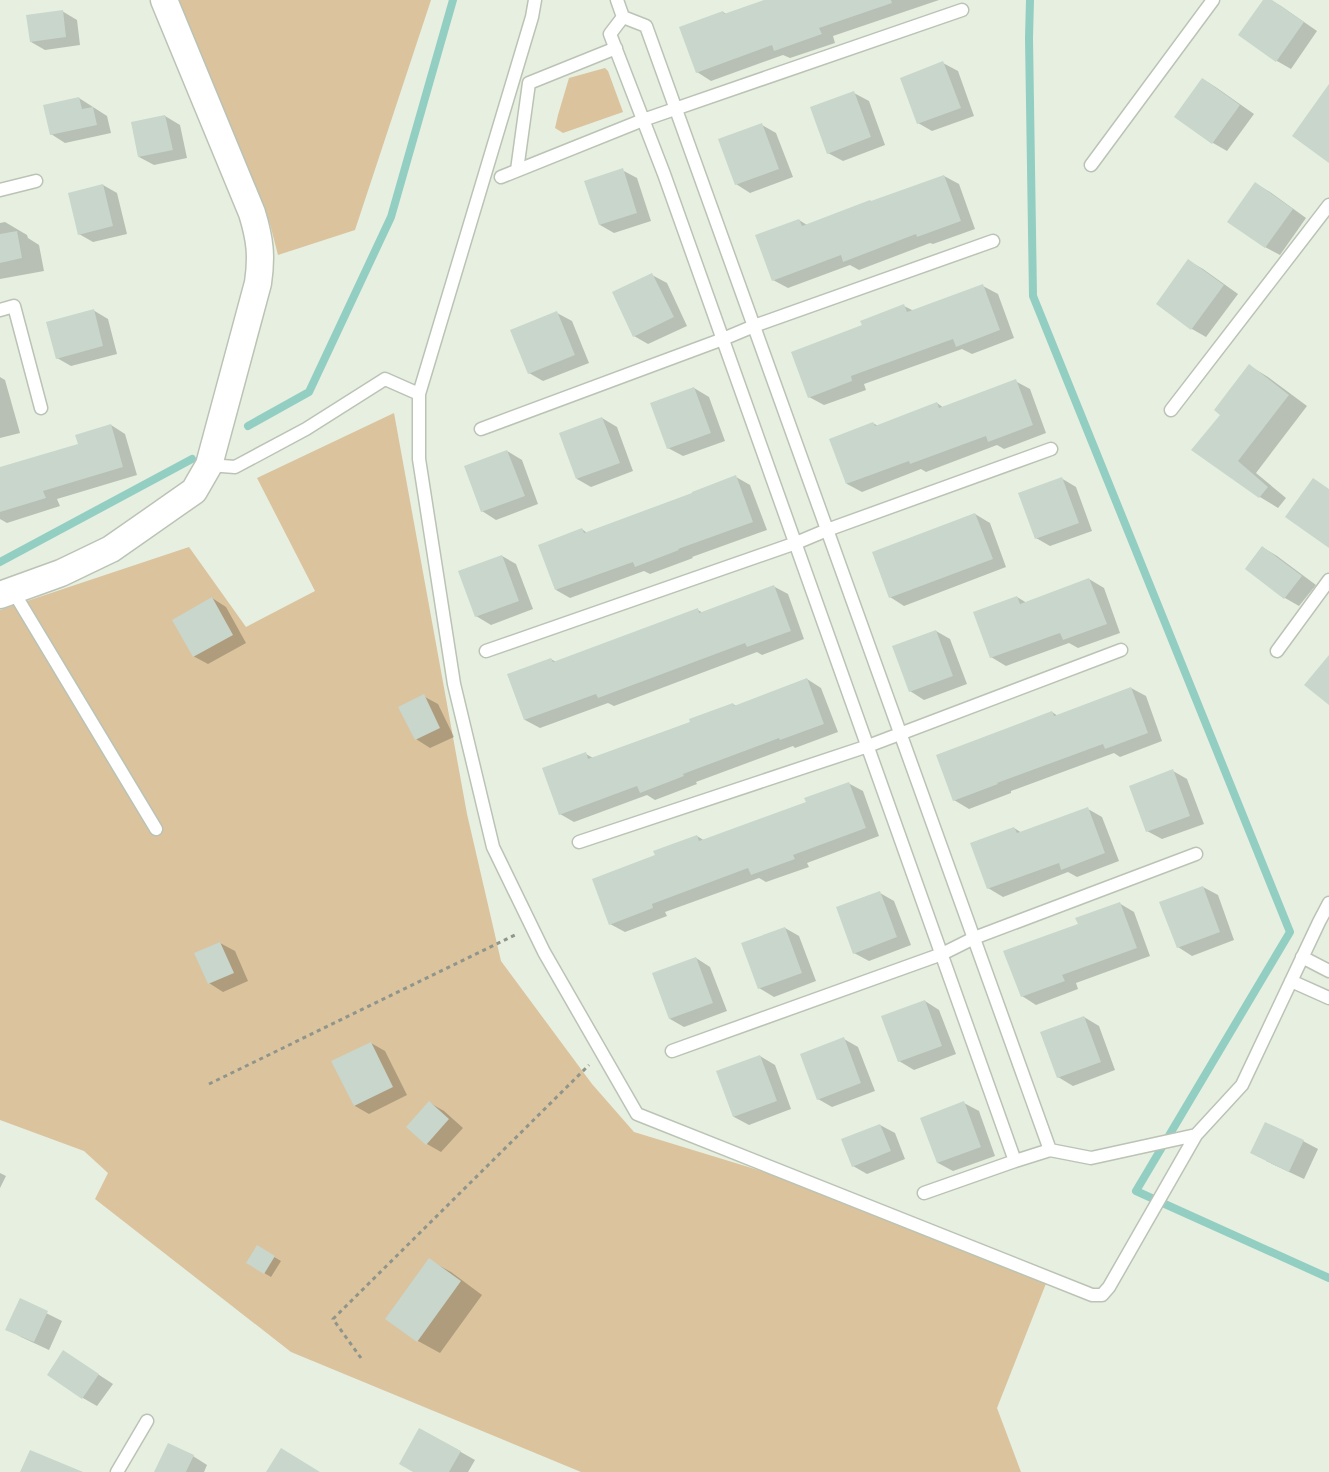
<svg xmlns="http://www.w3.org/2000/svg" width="1329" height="1472" font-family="'Noto Serif',serif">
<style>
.green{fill:#dac39d}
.shadow{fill:#0003}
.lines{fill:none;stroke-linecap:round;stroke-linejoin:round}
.stream{stroke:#93cec2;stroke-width:8}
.building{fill:#c8d6cc}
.service-casing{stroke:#bbc3b5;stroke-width:15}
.minor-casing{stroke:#bbc3b5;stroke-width:29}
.path{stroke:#8f958b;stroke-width:3;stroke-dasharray:4 4;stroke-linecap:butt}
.service{stroke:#fff;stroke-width:12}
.minor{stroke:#fff;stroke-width:26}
</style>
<rect width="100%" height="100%" fill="#e7efe1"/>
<path class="green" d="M 172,0 L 431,0 L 355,230 L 278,255 L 270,224 Z
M 605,68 L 608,71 L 623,112 L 563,133 L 555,128 L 558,115 L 569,78 Z
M 394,413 L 467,814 L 501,961 L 592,1084 L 634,1132 L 850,1198 L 1047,1281 L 997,1408 L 1021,1472 L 581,1472 L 291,1352 L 95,1199 L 108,1173 L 84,1151 L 0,1120 L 0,610 L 189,547 L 246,627 L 315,591 L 257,478 Z"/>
<path class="shadow" d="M 767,0 L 939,0 L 833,36 L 835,43 L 790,58 L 783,55 L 711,81 L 697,72 L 723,12 L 726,14 Z
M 1265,0 L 1271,0 L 1281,6 L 1317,31 L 1291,69 L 1277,61 Z
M 62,11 L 77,20 L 80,45 L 45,50 L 31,42 Z
M 943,63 L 958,71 L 974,116 L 932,131 L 918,123 Z
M 1203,79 L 1217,88 L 1254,114 L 1227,151 L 1213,143 Z
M 854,93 L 869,101 L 885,145 L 843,161 L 828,153 Z
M 79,98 L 107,116 L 111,133 L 65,143 L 51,134 Z
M 165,116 L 180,125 L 187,158 L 154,165 L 139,157 Z
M 762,125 L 776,133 L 793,177 L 750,193 L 736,184 Z
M 622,170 L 637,178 L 651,221 L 614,233 L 600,225 Z
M 944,176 L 959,184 L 975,229 L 933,244 L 930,243 L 859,270 L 850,265 L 788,288 L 773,280 L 799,220 L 807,225 Z
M 1256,184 L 1270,192 L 1306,218 L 1280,255 L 1265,247 Z
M 103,185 L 117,193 L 127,234 L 93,242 L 79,234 Z
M 5,222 L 27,235 L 28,238 L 39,245 L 44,271 L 0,279 L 0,223 Z
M 1189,261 L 1203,269 L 1238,294 L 1206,337 L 1192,329 L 1157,304 Z
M 652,275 L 667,283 L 687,326 L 648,344 L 634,336 Z
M 983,286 L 998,294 L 1014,338 L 972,354 L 962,349 L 864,384 L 866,390 L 824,405 L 809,397 L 863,326 L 904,306 L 914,311 Z
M 93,310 L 108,319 L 117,354 L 71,366 L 57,358 Z
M 557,313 L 572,321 L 589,363 L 543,381 L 529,373 Z
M 1250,366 L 1268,377 L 1307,406 L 1256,473 L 1286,498 L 1278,508 L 1260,497 L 1193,449 L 1222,415 Z
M 0,377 L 5,380 L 20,433 L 0,438 Z
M 1015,381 L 1030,389 L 1046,433 L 1004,449 L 997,445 L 926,472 L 921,469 L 862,492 L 847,484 L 831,439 L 873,423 L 878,426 L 937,403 L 944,408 Z
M 694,388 L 709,397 L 725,441 L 683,456 L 668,448 Z
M 602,418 L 617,427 L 633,471 L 591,487 L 577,479 Z
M 111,425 L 125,434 L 137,475 L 57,499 L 60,506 L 7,523 L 0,519 L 0,468 L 79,445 Z
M 507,451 L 522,460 L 538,504 L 496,520 L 482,511 Z
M 736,477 L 750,485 L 767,530 L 692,557 L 693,558 L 650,574 L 644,571 L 570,598 L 556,590 L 582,529 L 587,533 Z
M 1061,478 L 1076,487 L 1092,531 L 1050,546 L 1036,538 Z
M 975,514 L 990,523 L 1006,567 L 904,606 L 890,597 Z
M 1262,547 L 1277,556 L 1316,585 L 1299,606 L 1285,598 L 1246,568 Z
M 502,556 L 516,564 L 533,609 L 491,625 L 476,616 Z
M 1089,579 L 1104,588 L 1120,633 L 1078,648 L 1069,643 L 1006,666 L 991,657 L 1017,597 L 1027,603 Z
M 773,586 L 788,594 L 804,639 L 762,655 L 757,652 L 614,706 L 608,703 L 540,728 L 525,720 L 509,675 L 551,659 L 556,662 L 698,610 L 703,613 Z
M 212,598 L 226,607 L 246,643 L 208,664 L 193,656 Z
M 936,631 L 950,639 L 967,684 L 924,700 L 910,691 Z
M 807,679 L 821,688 L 838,732 L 795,748 L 793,746 L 696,782 L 697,784 L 655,800 L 647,795 L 574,822 L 560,814 L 586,754 L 593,758 L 691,722 L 733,704 L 736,706 Z
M 1131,688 L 1146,696 L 1162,741 L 1120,757 L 1114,753 L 1011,791 L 1011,793 L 969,809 L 954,800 L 1052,712 L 1058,716 Z
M 423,696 L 438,704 L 454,737 L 430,748 L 416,739 Z
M 1173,771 L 1187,779 L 1204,824 L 1162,839 L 1147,831 Z
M 848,783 L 863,791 L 879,836 L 807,863 L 809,867 L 766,882 L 759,878 L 665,912 L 667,916 L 625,932 L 610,924 L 656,856 L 697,836 L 705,841 L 808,803 Z
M 1088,809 L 1102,817 L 1119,861 L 1077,877 L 1068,872 L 1003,897 L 988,888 L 1014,828 L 1022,833 Z
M 1203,887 L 1218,895 L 1234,940 L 1192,956 L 1178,947 Z
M 880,893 L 894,901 L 911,945 L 869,961 L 854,953 Z
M 1119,903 L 1134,912 L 1150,956 L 1076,983 L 1078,989 L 1036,1005 L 1022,996 L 1079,924 Z
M 785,928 L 799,936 L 816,981 L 774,997 L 759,988 Z
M 220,943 L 235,951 L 248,981 L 223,992 L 209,983 Z
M 696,958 L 710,967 L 727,1011 L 684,1027 L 670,1019 Z
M 925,1001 L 939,1010 L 956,1054 L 914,1070 L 899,1061 Z
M 1084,1017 L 1099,1026 L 1115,1070 L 1073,1086 L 1058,1077 Z
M 844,1039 L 858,1047 L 875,1091 L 832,1107 L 818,1099 Z
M 371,1043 L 385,1051 L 407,1095 L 369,1114 L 355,1106 L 333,1062 Z
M 760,1056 L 775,1065 L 791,1109 L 749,1125 L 734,1117 L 718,1072 Z
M 430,1103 L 444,1111 L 463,1128 L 441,1152 L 427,1144 Z
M 964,1103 L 979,1111 L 995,1156 L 953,1171 L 938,1163 L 922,1118 Z
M 880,1125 L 895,1133 L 905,1159 L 867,1174 L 853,1166 Z
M 1303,1141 L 1318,1149 L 1304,1179 L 1266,1161 Z
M 0,1173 L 6,1176 L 0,1188 Z
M 264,1251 L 281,1261 L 271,1277 L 247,1263 Z
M 429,1260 L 451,1272 L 482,1295 L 440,1353 L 418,1341 L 387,1318 Z
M 20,1300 L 62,1321 L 49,1350 L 21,1337 L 7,1329 Z
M 64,1352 L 113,1384 L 97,1406 L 83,1398 Z
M 420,1429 L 475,1460 L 468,1472 L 415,1472 Z
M 193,1456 L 207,1465 L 204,1472 L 155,1472 Z"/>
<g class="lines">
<path class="stream" d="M 1030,0 L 1029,38 L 1033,296 L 1290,932 L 1136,1191 L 1329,1278
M 248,426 L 309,392 L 391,217 L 453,0
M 0,562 L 192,459"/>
</g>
<path class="building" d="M 764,0 L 891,0 L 892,3 L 819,28 L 822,34 L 774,51 L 772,45 L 696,73 L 679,27 L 723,11 L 724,14 Z
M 1263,0 L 1272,0 L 1304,22 L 1276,62 L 1238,35 Z
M 63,10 L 66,37 L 30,42 L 26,15 Z
M 943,61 L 961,108 L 917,124 L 900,78 Z
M 1202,78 L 1240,105 L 1212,144 L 1174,117 Z
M 1329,84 L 1329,163 L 1292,136 Z
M 854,91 L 871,137 L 827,154 L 810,107 Z
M 79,97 L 82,109 L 93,107 L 97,125 L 50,135 L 43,105 Z
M 165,115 L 173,150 L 138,157 L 131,122 Z
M 762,123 L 779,169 L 735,185 L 718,139 Z
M 623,168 L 637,213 L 599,225 L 584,181 Z
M 944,175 L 961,221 L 917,237 L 916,234 L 843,262 L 841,255 L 772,281 L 755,235 L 799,219 L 802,226 L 870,200 L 871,201 Z
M 1255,182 L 1293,209 L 1265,248 L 1227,222 Z
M 103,184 L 113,226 L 78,235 L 68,193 Z
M 17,231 L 22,258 L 0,263 L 0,234 Z
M 1188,259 L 1224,285 L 1191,330 L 1156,304 Z
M 652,273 L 674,317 L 633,337 L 612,292 Z
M 983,284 L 1000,330 L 956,347 L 953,339 L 851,376 L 852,381 L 808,398 L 791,352 L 862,325 L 860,321 L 904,304 L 907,312 Z
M 94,309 L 103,346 L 56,359 L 46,322 Z
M 557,311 L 575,355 L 528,374 L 510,330 Z
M 1249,364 L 1289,395 L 1238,461 L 1268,487 L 1259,498 L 1191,450 L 1220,415 L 1214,410 Z
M 1016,379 L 1033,425 L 988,442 L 986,436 L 910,464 L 909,461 L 846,484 L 829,439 L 873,422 L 875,426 L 937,402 L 939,408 Z
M 694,387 L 711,433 L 667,449 L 650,403 Z
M 602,417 L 620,463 L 576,479 L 559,433 Z
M 111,424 L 123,467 L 43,491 L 46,498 L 0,512 L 0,467 L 78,444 L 75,435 Z
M 507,450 L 525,496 L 481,512 L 464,466 Z
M 736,475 L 753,522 L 678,549 L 679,550 L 635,567 L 633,562 L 555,590 L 538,545 L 582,528 L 584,533 L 692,493 L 692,492 Z
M 1062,477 L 1079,523 L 1035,539 L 1018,493 Z
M 1313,478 L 1329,489 L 1329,548 L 1285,517 Z
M 975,513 L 993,559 L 889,598 L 872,552 Z
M 1262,546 L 1302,576 L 1284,599 L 1245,569 Z
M 502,555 L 519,601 L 475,617 L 458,571 Z
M 1089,578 L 1107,624 L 1063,640 L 1060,633 L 990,658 L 973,612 L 1017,596 L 1020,604 Z
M 774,585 L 791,631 L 747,647 L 745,643 L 598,698 L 596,694 L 524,720 L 507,674 L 551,658 L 553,662 L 698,608 L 699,613 Z
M 212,597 L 233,635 L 193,657 L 172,620 Z
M 936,630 L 953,676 L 909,692 L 892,646 Z
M 1329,655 L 1329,705 L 1304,685 Z
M 807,678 L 824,724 L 780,740 L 779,738 L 683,774 L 684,776 L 640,793 L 637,786 L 559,815 L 542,768 L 586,752 L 588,759 L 690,722 L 689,719 L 733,703 L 734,706 Z
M 1131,687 L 1148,733 L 1105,749 L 1103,744 L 997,783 L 998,784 L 953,801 L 936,755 L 1052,711 L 1054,716 Z
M 424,694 L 440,728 L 415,740 L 398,707 Z
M 1173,769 L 1190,816 L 1146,832 L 1129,786 Z
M 849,782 L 866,828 L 793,855 L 795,859 L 751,875 L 748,868 L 652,904 L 653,908 L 609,925 L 592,879 L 655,855 L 653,851 L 697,835 L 699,841 L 806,802 L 804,798 Z
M 1088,807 L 1105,853 L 1061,870 L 1059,863 L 987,889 L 970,843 L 1014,827 L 1017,833 Z
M 1203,886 L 1220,932 L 1177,948 L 1159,902 Z
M 880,891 L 897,937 L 853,954 L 836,907 Z
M 1120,902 L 1137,948 L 1062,975 L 1065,981 L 1021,997 L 1003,951 L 1078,924 L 1075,918 Z
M 785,927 L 802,973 L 758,989 L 741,943 Z
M 220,942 L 234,973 L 208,984 L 194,953 Z
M 696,957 L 713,1003 L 669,1019 L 652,973 Z
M 925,1000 L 942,1046 L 898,1062 L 881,1016 Z
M 1084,1016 L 1101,1062 L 1057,1078 L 1040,1032 Z
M 844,1037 L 861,1083 L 817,1100 L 800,1054 Z
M 371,1042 L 393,1087 L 354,1106 L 331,1061 Z
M 760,1055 L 777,1101 L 733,1117 L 716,1071 Z
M 429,1101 L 449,1119 L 426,1145 L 406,1127 Z
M 964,1101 L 981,1147 L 937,1163 L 920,1118 Z
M 1265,1122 L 1304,1140 L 1289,1172 L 1250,1153 Z
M 880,1124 L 891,1151 L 852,1167 L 841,1139 Z
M 257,1245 L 275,1256 L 264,1274 L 246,1263 Z
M 429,1258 L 461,1281 L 417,1342 L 385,1319 Z
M 20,1298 L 48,1311 L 34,1342 L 5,1330 Z
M 63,1350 L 99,1374 L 82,1399 L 47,1375 Z
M 419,1428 L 461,1451 L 449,1472 L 413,1472 L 399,1464 Z
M 168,1443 L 194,1455 L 186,1472 L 154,1472 Z
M 281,1448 L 320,1472 L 266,1472 Z
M 30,1450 L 83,1472 L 20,1472 Z"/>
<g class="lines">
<defs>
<path id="service" d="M 617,0 L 623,17
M 623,17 L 646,26 L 1050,1150 L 1015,1161 L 664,174 L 610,34 Z
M 1091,165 L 1213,0
M 517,170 L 529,83 L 616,48
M 501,177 L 643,120 L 962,10
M 0,190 L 36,181
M 0,310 L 14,306 L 41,408
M 419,394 L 532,17 L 535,0
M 1171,410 L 1329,205
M 481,429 L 723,339 L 754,326 L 993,241
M 209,465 L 235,467 L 306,429 L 385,379 L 419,394 L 419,459 L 454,684 L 493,847 L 544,952 L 637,1114 L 1092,1295 L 1102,1295 L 1109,1287 L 1196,1135
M 13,591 L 156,829
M 486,651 L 796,543 L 827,530 L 1051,449
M 1277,651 L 1329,580
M 579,842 L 868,746 L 1121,650
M 1302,957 L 1329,971
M 1291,981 L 1329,998
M 672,1051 L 942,954 L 974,938 L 1196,854
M 1050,1150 L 1091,1158 L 1196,1135 L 1242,1085 L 1319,922 L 1329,903
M 924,1193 L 1015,1161
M 117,1472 L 147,1421"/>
<path id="minor" d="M 0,595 L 61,573 L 111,549 L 194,491 L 209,465 L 258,283 C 262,256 260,239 252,213 L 164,0"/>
</defs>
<use href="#service" class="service-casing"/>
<use href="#minor" class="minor-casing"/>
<path class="path" d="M 209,1084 L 515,935
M 361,1358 L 333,1319 L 589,1065"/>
<use href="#service" class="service"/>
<use href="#minor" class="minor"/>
</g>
</svg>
